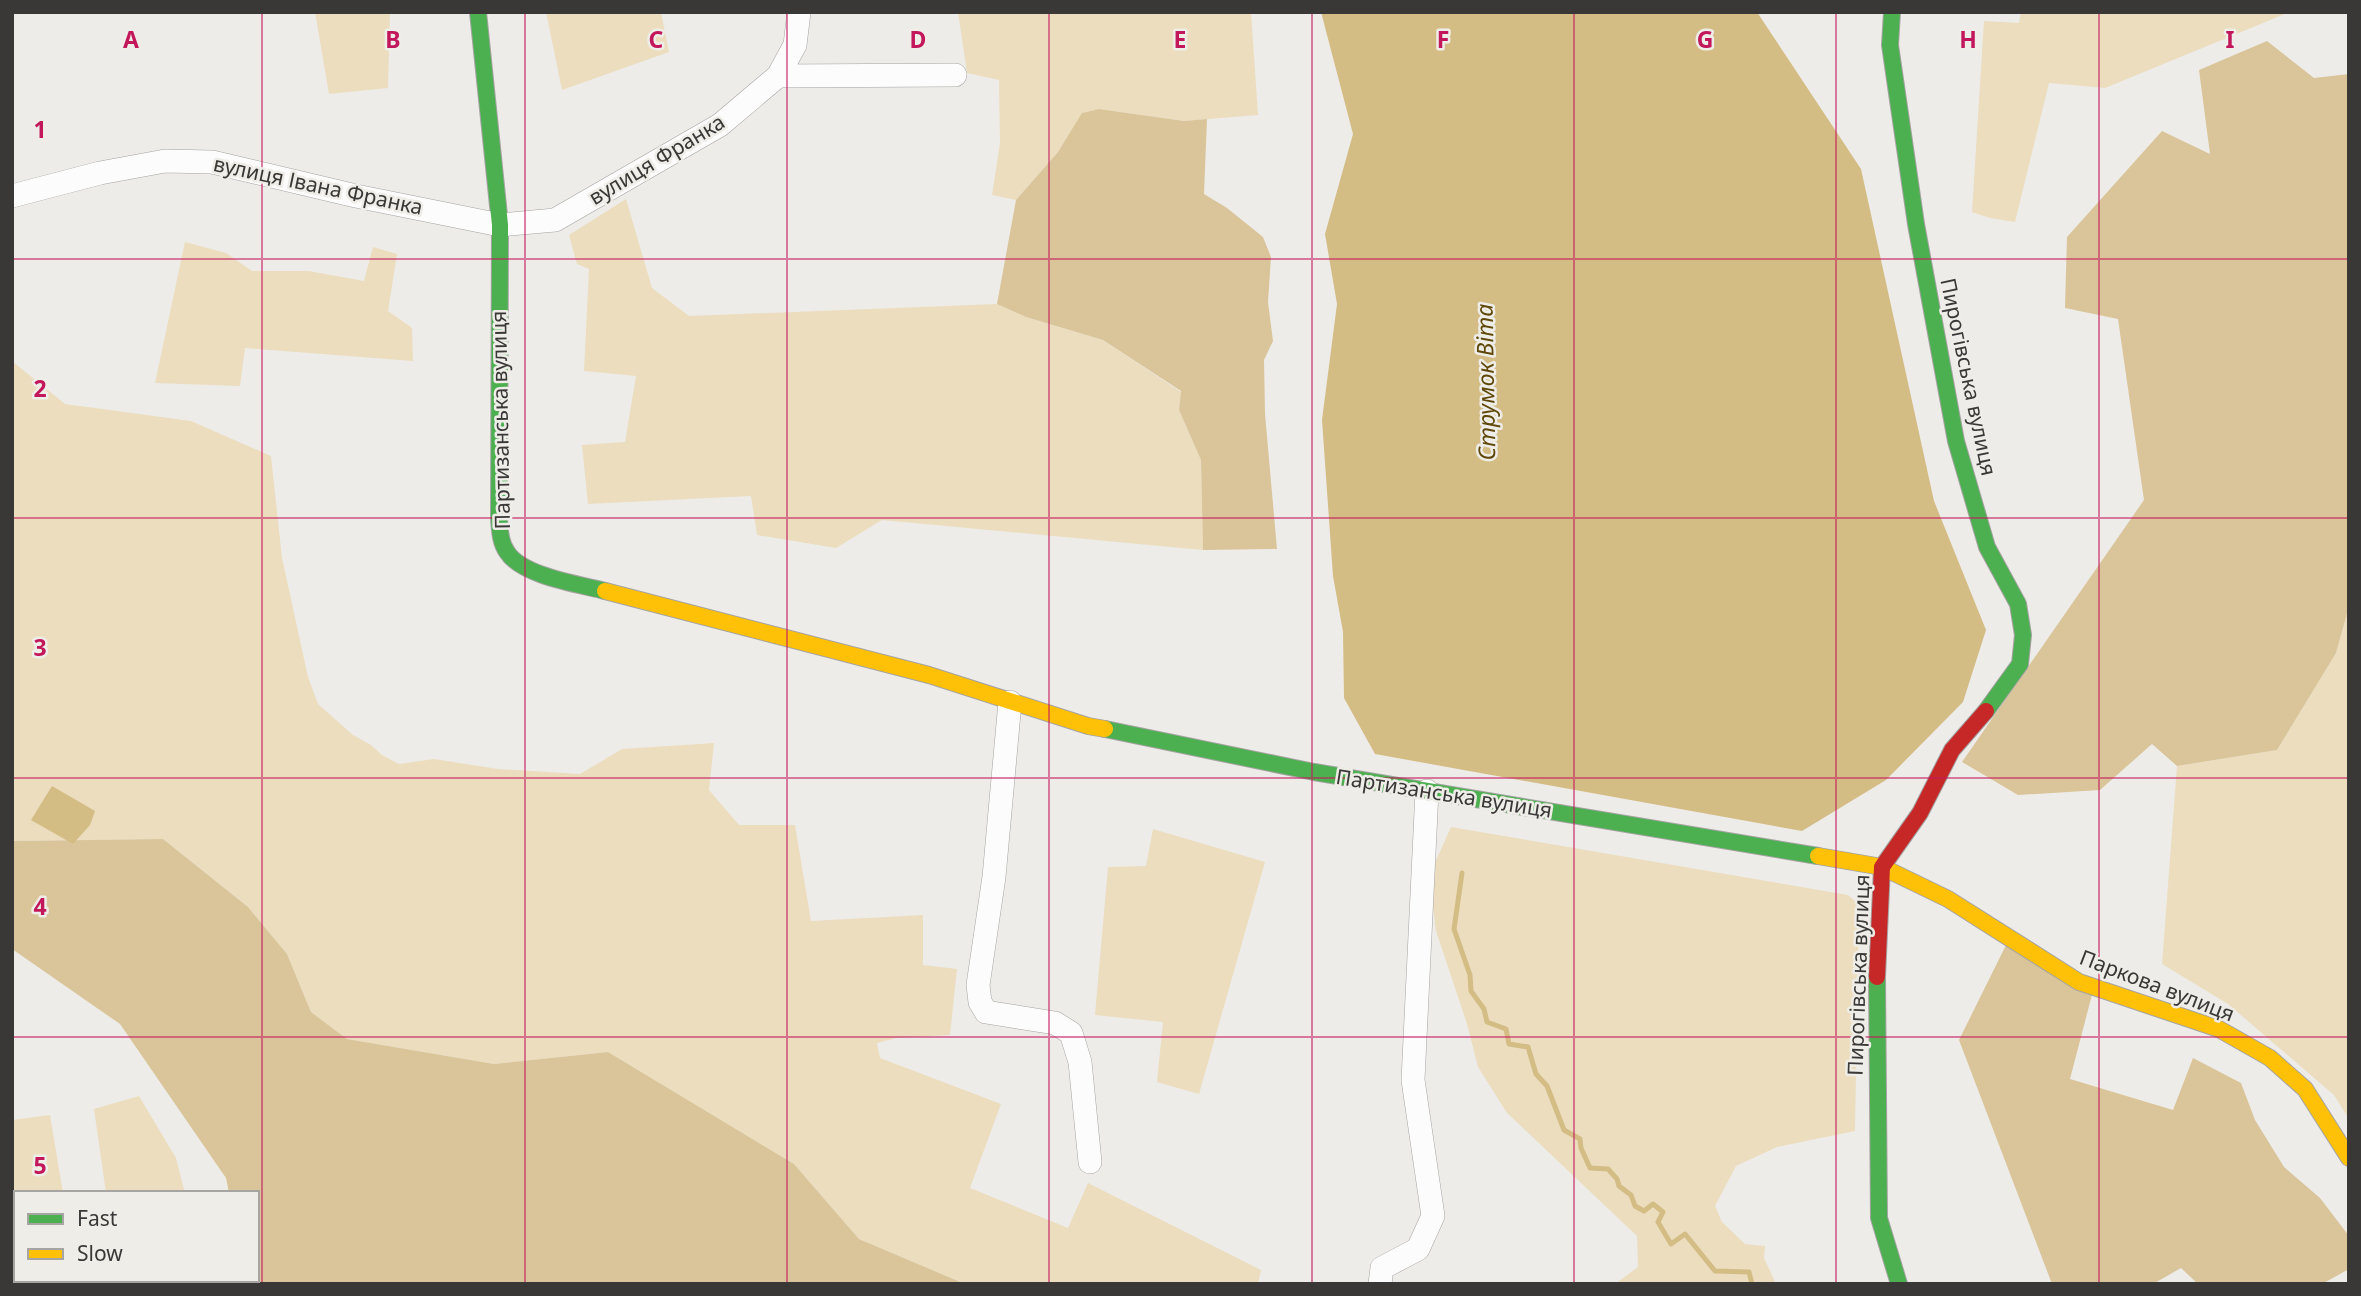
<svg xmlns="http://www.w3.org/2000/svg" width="2361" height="1296" font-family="'Noto Sans',sans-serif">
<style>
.green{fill:#ebddbe}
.forest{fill:#d9c599}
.water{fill:#d4bc85}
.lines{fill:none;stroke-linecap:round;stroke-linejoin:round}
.stream{stroke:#d4bc85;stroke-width:5}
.street-casing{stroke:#a5a3a2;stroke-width:24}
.fast-casing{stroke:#a5a3a2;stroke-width:18}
.slow-casing{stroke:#a5a3a2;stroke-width:18}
.jam-casing{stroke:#a5a3a2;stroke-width:18}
.street{stroke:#fcfcfc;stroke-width:23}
.fast{stroke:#4caf50;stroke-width:16}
.slow{stroke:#ffc107;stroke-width:16}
.jam{stroke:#c62828;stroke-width:16}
.grid{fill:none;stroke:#c2185b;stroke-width:2;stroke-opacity:0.55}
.labels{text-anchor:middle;stroke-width:5;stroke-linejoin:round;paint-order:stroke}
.street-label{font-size:21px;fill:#393837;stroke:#efede8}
.water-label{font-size:23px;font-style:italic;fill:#5e4707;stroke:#efede8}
.grid-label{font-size:23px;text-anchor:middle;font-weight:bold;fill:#c2185b;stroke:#efede8;stroke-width:5;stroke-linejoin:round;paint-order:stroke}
</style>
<rect width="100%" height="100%" fill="#eeece9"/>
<path class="green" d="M 315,12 L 390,12 L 388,88 L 329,94 Z
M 546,12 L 661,12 L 669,52 L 562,90 Z
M 958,12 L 1251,12 L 1258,115 L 1184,121 L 1099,109 L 1083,113 L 1058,152 L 1016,200 L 992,195 L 1000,143 L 999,80 L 967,73 Z
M 2021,12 L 2290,12 L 2105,88 L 2049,83 L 2015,222 L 1990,218 L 1972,212 L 1984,21 L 2019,23 Z
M 626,199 L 652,288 L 689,316 L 997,304 L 1026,317 L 1103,340 L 1181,392 L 1179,410 L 1201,460 L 1203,550 L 882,520 L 836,548 L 757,535 L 751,496 L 588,504 L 582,445 L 625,442 L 636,376 L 584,371 L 589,269 L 577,264 L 569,235 Z
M 185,242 L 226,253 L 252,271 L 309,271 L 364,281 L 373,247 L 397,254 L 388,311 L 412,328 L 413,361 L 245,348 L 240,386 L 155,383 Z
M 12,361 L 65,404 L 191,421 L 271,456 L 282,558 L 308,677 L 318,704 L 353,735 L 371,745 L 382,755 L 399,764 L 434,759 L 498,769 L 580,774 L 622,749 L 714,743 L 709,790 L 739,825 L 795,825 L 811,921 L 923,915 L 923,965 L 957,969 L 950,1035 L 896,1038 L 877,1043 L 880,1058 L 1001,1104 L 970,1188 L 1068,1228 L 1088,1183 L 1261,1270 L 1258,1284 L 965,1284 L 859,1239 L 794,1164 L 608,1052 L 494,1064 L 347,1039 L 311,1012 L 287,954 L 248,907 L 163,839 L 12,841 Z
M 2349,606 L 2349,1119 L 2334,1095 L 2228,1004 L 2162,964 L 2177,766 L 2277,750 L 2336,653 Z
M 1451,827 L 1848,895 L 1859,905 L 1855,1131 L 1777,1147 L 1736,1166 L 1715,1206 L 1722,1222 L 1745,1244 L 1765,1246 L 1764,1258 L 1776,1284 L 1615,1284 L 1638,1267 L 1637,1236 L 1507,1113 L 1478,1067 L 1467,1024 L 1436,931 L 1429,876 Z
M 1153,829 L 1265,862 L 1199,1094 L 1157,1082 L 1163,1022 L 1095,1015 L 1108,867 L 1146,866 Z
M 139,1096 L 176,1158 L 185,1193 L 106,1193 L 94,1109 Z
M 50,1115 L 63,1193 L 16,1193 L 16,1229 L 12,1230 L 12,1120 Z"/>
<path class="forest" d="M 2267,41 L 2314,78 L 2349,74 L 2349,606 L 2336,653 L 2277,750 L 2177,766 L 2152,744 L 2100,790 L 2018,795 L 1962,762 L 2144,500 L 2118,319 L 2065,308 L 2067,237 L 2162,131 L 2210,154 L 2199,70 Z
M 1099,109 L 1184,121 L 1207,119 L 1204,194 L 1227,208 L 1263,237 L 1271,257 L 1268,302 L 1273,341 L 1264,360 L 1265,414 L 1277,549 L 1203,550 L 1201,460 L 1179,410 L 1181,391 L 1103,340 L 1026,317 L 997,304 L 1016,200 L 1058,152 L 1082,113 Z
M 163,839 L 248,907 L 287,954 L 311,1012 L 347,1039 L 494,1064 L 608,1052 L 794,1164 L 859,1239 L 965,1284 L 237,1284 L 237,1280 L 257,1280 L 257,1193 L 229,1193 L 226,1178 L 120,1024 L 12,949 L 12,841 Z
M 2009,939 L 2094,987 L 2070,1079 L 2173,1110 L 2193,1058 L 2241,1083 L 2255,1120 L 2284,1167 L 2320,1198 L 2349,1236 L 2349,1269 L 2322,1284 L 2198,1284 L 2181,1268 L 2153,1284 L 2052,1284 L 1959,1040 Z"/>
<path class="water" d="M 1321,12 L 1757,12 L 1861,169 L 1934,501 L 1986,630 L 1963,702 L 1886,780 L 1802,831 L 1375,754 L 1344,698 L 1343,632 L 1333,576 L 1322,420 L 1337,304 L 1325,234 L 1353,134 Z
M 52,786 L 95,811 L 90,825 L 73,844 L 31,820 Z"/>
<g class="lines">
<path class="stream" d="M 1462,873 L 1454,929 L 1470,975 L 1471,991 L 1484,1009 L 1487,1022 L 1506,1029 L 1509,1044 L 1528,1047 L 1536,1074 L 1547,1086 L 1564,1130 L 1580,1139 L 1581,1148 L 1590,1168 L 1608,1169 L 1617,1179 L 1619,1186 L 1631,1195 L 1635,1206 L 1644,1211 L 1653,1204 L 1663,1212 L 1658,1222 L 1671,1244 L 1685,1234 L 1715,1271 L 1749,1272 L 1752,1284"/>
<defs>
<path id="street" d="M 778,76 L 955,75
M 12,196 L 100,173 L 165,161 L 212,162 L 356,196 L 500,225 L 555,220 L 720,125 L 778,76 L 795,45 L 799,12
M 1010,702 L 994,877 L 978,985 L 980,1002 L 986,1012 L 1055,1023 L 1071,1033 L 1080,1062 L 1090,1162
M 1380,1284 L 1382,1268 L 1418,1249 L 1433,1216 L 1413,1080 L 1427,791"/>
<path id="fast" d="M 478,12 L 500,225 L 499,519 C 500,530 500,542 507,552 C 522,576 578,584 605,591
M 1892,12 L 1890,45 L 1916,224 L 1956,441 L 1987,547 L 2018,604 L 2023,635 L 2020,664 L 1986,711
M 1105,729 L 1314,772 L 1818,856
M 1877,977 L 1879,1218 L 1899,1284"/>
<path id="slow" d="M 605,591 L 929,675 L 1088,726 L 1105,729
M 1818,856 L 1882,867 L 1948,899 L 2079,982 L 2219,1029 L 2270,1058 L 2305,1089 L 2349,1158"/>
<path id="jam" d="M 1877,977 L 1882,867 L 1920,813 L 1952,750 L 1986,711"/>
</defs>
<use href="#street" class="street-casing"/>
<use href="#fast" class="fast-casing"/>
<use href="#slow" class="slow-casing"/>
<use href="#jam" class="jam-casing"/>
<use href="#street" class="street"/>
<use href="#fast" class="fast"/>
<use href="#slow" class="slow"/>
<use href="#jam" class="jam"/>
</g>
<path class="grid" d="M 262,12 L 262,1284M 525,12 L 525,1284M 787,12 L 787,1284M 1049,12 L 1049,1284M 1312,12 L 1312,1284M 1574,12 L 1574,1284M 1836,12 L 1836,1284M 2099,12 L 2099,1284M 12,259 L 2349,259M 12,518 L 2349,518M 12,778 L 2349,778M 12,1037 L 2349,1037"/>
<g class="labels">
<g class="street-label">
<text transform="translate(657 160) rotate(-31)" y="7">вулиця Франка</text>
<text transform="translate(318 186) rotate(12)" y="7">вулиця Івана Франка</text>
<text transform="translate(1968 377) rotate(78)" y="7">Пирогівська вулиця</text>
<text transform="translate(501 420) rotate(-91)" y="7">Партизанська вулиця</text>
<text transform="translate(1444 794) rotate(9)" y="7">Партизанська вулиця</text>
<text transform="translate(1859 975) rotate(-88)" y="7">Пирогівська вулиця</text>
<text transform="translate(2157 986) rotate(21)" y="7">Паркова вулиця</text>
</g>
<g class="water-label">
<text transform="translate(1486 382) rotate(-91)" y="8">Струмок Віта</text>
</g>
</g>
<g class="grid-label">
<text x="131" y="48">A</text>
<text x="393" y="48">B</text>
<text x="656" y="48">C</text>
<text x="918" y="48">D</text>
<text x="1180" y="48">E</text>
<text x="1443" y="48">F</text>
<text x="1705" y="48">G</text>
<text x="1968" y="48">H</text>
<text x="2230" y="48">I</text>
<text x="40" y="138">1</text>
<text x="40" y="397">2</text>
<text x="40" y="656">3</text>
<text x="40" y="915">4</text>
<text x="40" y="1174">5</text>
</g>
<rect width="2361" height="1296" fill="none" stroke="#393837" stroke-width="28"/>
<rect x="14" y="1191" width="245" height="91" fill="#efede8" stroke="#a6a5a1" stroke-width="2"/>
<rect x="28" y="1214" width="35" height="10" fill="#4caf50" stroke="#a6a5a1" stroke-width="2"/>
<text x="77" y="1226" font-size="21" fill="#393837">Fast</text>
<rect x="28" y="1249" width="35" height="10" fill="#ffc107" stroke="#a6a5a1" stroke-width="2"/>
<text x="77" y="1261" font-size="21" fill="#393837">Slow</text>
</svg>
